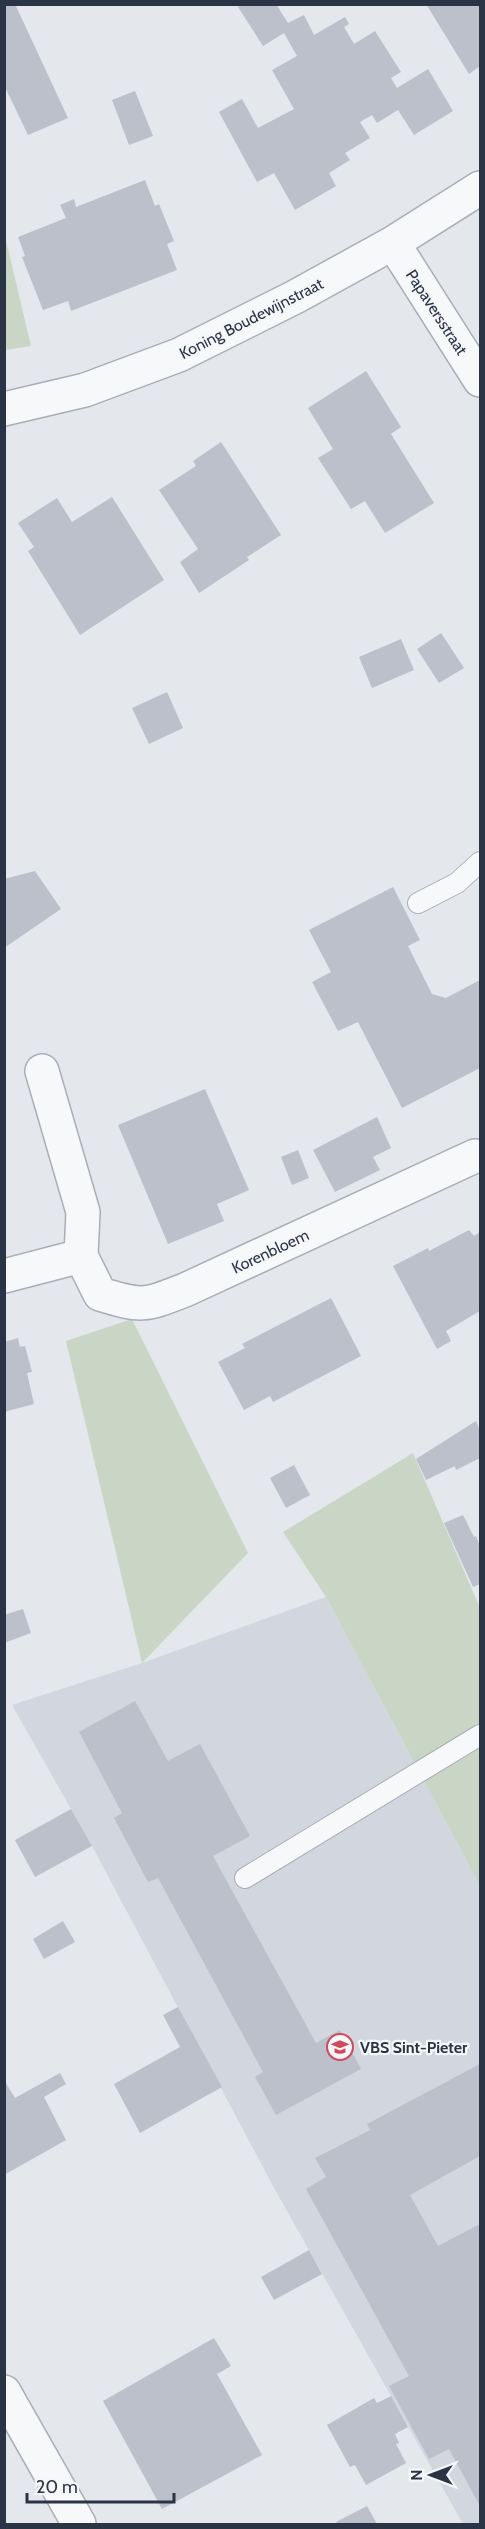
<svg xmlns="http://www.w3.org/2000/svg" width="485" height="2529" font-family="Cabin,sans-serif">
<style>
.built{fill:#d2d6de}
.green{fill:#c9d6c5}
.building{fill:#bbc0ca}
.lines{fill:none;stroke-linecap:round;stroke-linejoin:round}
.service-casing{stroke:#a9aeb7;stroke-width:22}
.minor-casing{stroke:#a9aeb7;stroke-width:36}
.service{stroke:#f7f8fa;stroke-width:20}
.minor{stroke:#f7f8fa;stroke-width:33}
.labels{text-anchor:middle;stroke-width:4.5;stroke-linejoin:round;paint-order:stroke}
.street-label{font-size:16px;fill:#2b3445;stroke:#f4f6f9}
.poi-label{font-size:16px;font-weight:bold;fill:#2b3445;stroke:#f4f6f9;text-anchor:start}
</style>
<rect width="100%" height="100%" fill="#e4e7ec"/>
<path class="built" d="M 326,1597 L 480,1886 L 480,2524 L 463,2524 L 273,2186 L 92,1846 L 12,1705 L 142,1663 Z"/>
<path class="green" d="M 4,232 L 31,346 L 5,350 L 4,350 Z
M 132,1319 L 248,1553 L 142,1663 L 66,1341 Z
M 413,1453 L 480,1608 L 480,1886 L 326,1597 L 283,1532 Z"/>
<path class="building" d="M 4,4 L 15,4 L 68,118 L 28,135 L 4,85 Z
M 241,4 L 276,4 L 288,23 L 304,15 L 314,35 L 345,17 L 349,24 L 344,27 L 354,44 L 375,31 L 401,72 L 391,78 L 397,88 L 428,69 L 453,111 L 414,135 L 398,110 L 377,123 L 372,115 L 360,122 L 370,138 L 345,153 L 350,160 L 329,173 L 336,186 L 295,210 L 274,173 L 257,182 L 219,112 L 242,99 L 258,128 L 294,109 L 272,70 L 297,56 L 284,33 L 263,46 L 238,7 Z
M 426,4 L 480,4 L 480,66 L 469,74 Z
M 135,91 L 153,136 L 129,145 L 112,100 Z
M 145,180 L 155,206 L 159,204 L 174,241 L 167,244 L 177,270 L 71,311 L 68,301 L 43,310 L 22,257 L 25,256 L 18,237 L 66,218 L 60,205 L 74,199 L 76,207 Z
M 366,371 L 401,427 L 391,434 L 434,503 L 385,533 L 365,501 L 351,509 L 318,458 L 333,449 L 308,408 Z
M 221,442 L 281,535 L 247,557 L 249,560 L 199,593 L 180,562 L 198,549 L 159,490 L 196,466 L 193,461 Z
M 112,497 L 164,580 L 80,635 L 28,551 L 34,547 L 18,523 L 57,498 L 72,522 Z
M 441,633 L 464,668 L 439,683 L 417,649 Z
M 401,639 L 414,670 L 372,688 L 359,657 Z
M 167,692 L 183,728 L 149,744 L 132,708 Z
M 35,871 L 61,909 L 4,948 L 4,879 Z
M 393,887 L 420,940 L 408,946 L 432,994 L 446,998 L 480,980 L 480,1068 L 402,1108 L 358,1022 L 338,1031 L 312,982 L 331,972 L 309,930 Z
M 205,1089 L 249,1190 L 217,1204 L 224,1221 L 168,1244 L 118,1125 Z
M 377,1117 L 391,1148 L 373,1157 L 380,1170 L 335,1192 L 313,1150 Z
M 298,1150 L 309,1178 L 292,1185 L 281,1157 Z
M 469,1230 L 474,1236 L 480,1232 L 480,1311 L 446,1331 L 451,1341 L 437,1349 L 393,1266 L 428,1248 L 429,1251 Z
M 331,1298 L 361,1356 L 273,1402 L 270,1396 L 244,1410 L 218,1362 L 245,1348 L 242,1344 Z
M 18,1338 L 20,1347 L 25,1346 L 32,1372 L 27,1373 L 34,1404 L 4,1412 L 4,1342 Z
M 476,1421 L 480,1431 L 480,1458 L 456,1470 L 455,1466 L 426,1480 L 416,1459 Z
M 294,1465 L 310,1495 L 286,1508 L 270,1478 Z
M 463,1515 L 474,1537 L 476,1536 L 480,1546 L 480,1584 L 473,1587 L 444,1523 Z
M 23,1609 L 31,1633 L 4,1643 L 4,1615 Z
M 135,1701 L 168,1761 L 200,1744 L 250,1836 L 213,1856 L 316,2043 L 340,2030 L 361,2069 L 276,2115 L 255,2077 L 263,2072 L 158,1878 L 148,1882 L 114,1818 L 122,1813 L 79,1732 Z
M 71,1809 L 92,1846 L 35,1877 L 15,1840 Z
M 63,1921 L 75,1942 L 44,1959 L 33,1939 Z
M 178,2007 L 222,2087 L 140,2133 L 114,2084 L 180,2047 L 163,2015 Z
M 480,2064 L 480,2156 L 410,2195 L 438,2246 L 478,2225 L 480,2228 L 480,2506 L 449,2449 L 429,2459 L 389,2386 L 409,2376 L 306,2189 L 326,2177 L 315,2158 L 370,2130 L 367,2124 Z
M 60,2073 L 66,2084 L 44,2097 L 66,2140 L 4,2175 L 4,2080 L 15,2098 Z
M 309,2250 L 322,2274 L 274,2300 L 261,2277 Z
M 214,2338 L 231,2366 L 217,2374 L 262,2455 L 162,2509 L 103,2401 Z
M 391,2396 L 408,2427 L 395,2434 L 399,2443 L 396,2444 L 406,2463 L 366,2485 L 355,2465 L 350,2467 L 327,2425 L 374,2398 L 377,2403 Z
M 367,2506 L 377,2524 L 338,2524 L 336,2522 Z"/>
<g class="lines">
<defs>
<path id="service" d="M 418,903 L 457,883 L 480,862
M 245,1878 L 480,1735"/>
<path id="minor" d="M 393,243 L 480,380
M 4,409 L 85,390 L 179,355 L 295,297 L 393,243 L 480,188
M 42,1071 L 83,1212 L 81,1256 L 100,1294 C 142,1307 144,1306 185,1290 L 475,1156
M 4,1276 L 81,1256
M 4,2392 L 79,2524"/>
</defs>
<use href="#service" class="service-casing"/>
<use href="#minor" class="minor-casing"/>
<use href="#service" class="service"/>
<use href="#minor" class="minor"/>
</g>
<defs>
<symbol id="school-ring" viewBox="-11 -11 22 22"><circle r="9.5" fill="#f4f6f9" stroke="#d1495b" stroke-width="1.5"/><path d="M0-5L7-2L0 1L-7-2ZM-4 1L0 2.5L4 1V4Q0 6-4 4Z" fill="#d1495b"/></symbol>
</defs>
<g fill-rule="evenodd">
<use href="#school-ring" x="325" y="2032" width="30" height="30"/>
</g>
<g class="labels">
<g class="street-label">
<text transform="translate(437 312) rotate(57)" y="6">Papaversstraat</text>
<text transform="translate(251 318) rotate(-27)" y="6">Koning Boudewijnstraat</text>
<text transform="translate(270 1251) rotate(-25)" y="6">Korenbloem</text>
</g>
<g class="poi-label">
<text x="360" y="2053">VBS Sint-Pieter</text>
</g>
</g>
<rect width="485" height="2529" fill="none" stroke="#2b3445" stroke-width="12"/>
<g transform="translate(431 2475) rotate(270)" stroke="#f4f6f9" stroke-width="4.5" paint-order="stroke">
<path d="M0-4.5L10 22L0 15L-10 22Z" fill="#2b3445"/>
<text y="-9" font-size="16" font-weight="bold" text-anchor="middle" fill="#2b3445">N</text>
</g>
<path d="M27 2493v9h147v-9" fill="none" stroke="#2b3445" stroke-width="3"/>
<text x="36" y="2493" font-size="18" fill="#2b3445" stroke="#f4f6f9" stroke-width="4.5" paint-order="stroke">20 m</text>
</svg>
